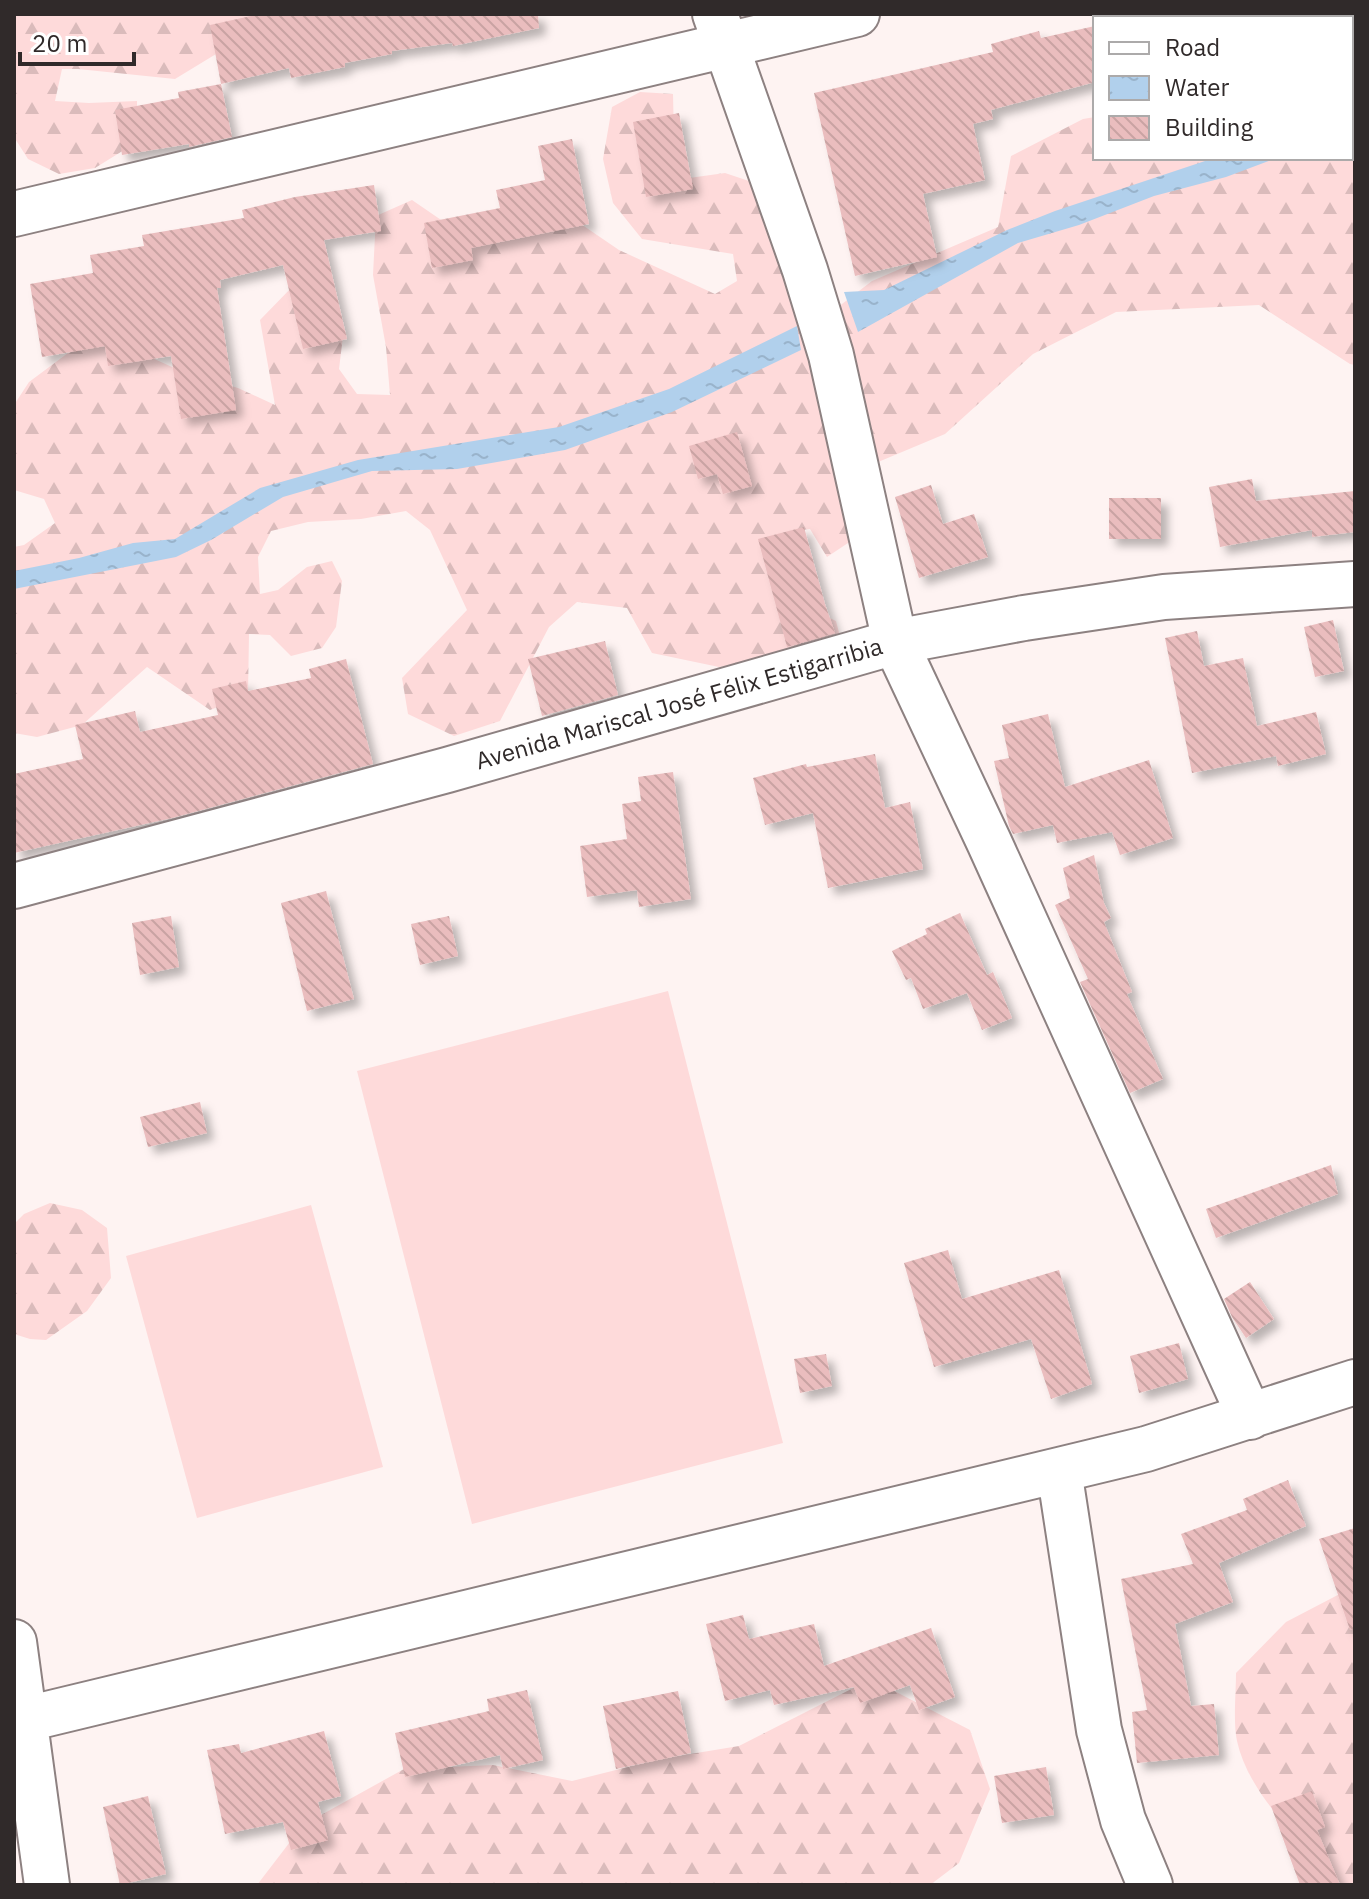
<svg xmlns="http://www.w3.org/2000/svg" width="1369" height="1899" font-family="'IBM Plex Sans',sans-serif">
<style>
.forest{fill:url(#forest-firs)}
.pitch{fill:#fedada}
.water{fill:url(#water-ripples)}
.building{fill:url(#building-back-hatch);filter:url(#shadow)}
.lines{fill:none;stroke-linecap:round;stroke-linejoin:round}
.minor-casing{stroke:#8d8181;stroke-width:48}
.major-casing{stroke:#8d8181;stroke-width:48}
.minor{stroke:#fff;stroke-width:44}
.major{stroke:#fff;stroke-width:44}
.labels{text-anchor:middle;stroke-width:8;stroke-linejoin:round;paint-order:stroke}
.street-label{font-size:24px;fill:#302a2a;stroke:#fff}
</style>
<defs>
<pattern id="forest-firs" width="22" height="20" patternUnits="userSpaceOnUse" patternTransform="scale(2)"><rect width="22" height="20" fill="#fedada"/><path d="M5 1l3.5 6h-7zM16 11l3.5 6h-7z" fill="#dabbbb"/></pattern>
<pattern id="water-ripples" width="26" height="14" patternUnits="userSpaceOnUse" patternTransform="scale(2)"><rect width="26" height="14" fill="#b1d0ec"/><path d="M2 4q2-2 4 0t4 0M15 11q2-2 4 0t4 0" fill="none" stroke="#99b3cb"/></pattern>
<pattern id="building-back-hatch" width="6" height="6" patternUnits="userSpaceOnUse" patternTransform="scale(2)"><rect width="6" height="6" fill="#eabdbe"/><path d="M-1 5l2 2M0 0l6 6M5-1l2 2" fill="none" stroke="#c9a3a3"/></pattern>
<filter id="shadow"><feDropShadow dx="7" dy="7" stdDeviation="4" flood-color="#0004"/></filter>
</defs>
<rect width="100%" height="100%" fill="#fef3f2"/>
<path class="forest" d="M 14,14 L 272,14 L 221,51 L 175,79 L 78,69 L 62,69 L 55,101 L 89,103 L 137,101 L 137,142 L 95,168 L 59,174 L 28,159 L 14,137 Z
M 1355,68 L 1355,365 L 1350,364 L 1259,305 L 1116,312 L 1033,354 L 945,434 L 871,465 L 825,317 L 872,281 L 998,227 L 1011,156 L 1083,119 L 1095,117 L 1095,158 L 1351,158 L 1351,69 Z
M 640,92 L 673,94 L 674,138 L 689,178 L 725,173 L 776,190 L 860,535 L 827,557 L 810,529 L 788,532 L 807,607 L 836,621 L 842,644 L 760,661 L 719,667 L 652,653 L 627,608 L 577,602 L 549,627 L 500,721 L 454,736 L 408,714 L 402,678 L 467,610 L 430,530 L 406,511 L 361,519 L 308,522 L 271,531 L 258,557 L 260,594 L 278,590 L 307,567 L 332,561 L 342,581 L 336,627 L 322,648 L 291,656 L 270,635 L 249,634 L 248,695 L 210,710 L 147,667 L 82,725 L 37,737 L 14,733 L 14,547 L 24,545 L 55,523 L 44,499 L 14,490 L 14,405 L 29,382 L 68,353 L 106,339 L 141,353 L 181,371 L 238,388 L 275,405 L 260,320 L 294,285 L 344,328 L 339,369 L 357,394 L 390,395 L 386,347 L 373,275 L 376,216 L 412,200 L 447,224 L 575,220 L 619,250 L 715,294 L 737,281 L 733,254 L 642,239 L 613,203 L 603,159 L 612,107 Z
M 50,1203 L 82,1210 L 107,1228 L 111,1278 L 87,1311 L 46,1340 L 30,1339 L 14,1334 L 14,1224 L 24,1214 Z
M 1355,1586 L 1355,1885 L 1342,1885 C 1305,1846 1249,1796 1237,1741 C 1233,1723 1236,1693 1236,1673 L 1286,1622 Z
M 871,1679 L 970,1730 L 990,1789 L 959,1863 L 930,1885 L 257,1885 L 303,1825 L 404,1769 L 493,1765 L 572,1781 L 660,1759 L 739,1746 Z"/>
<path class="pitch" d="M 668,991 L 783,1443 L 472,1524 L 357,1071 Z
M 311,1205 L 383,1467 L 197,1518 L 126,1256 Z"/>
<path class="water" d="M 1214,158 L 1277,158 L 1226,177 L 1154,196 L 1079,225 L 1018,243 L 858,332 L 844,292 L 884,290 L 1007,230 L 1055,211 Z
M 797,326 L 801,350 L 672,412 L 565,450 L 457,469 L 372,471 L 283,497 L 211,540 L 176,557 L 14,589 L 14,571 L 79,558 L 133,543 L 175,539 L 260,488 L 358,460 L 559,427 L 669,389 Z"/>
<path class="building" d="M 260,14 L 538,14 L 539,28 L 453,46 L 452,43 L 392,51 L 392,54 L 345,63 L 345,67 L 291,78 L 289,68 L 221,84 L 210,25 Z
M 1095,26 L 1095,82 L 991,110 L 993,119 L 973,124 L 985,180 L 923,194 L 937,257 L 855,276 L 814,93 L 993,52 L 991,44 L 1039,31 L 1041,38 Z
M 221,84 L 232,137 L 189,147 L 189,144 L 122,155 L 115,110 L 179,98 L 178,92 Z
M 679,113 L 693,189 L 646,197 L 633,122 Z
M 572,139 L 589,224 L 471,248 L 473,260 L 432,268 L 424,223 L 500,208 L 496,190 L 545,180 L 538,146 Z
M 374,185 L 381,231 L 324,240 L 347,339 L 303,349 L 283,265 L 220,280 L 221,288 L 217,288 L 236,410 L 181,419 L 171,356 L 108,366 L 105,346 L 42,357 L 30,284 L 93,273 L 90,255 L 144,246 L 142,235 L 244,218 L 242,210 L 295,197 Z
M 737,432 L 752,486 L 723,494 L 717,474 L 698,479 L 689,446 Z
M 1252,479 L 1256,501 L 1355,491 L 1355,532 L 1312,537 L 1312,530 L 1220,547 L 1209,487 Z
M 931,485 L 943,524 L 974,514 L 988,557 L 919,578 L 895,497 Z
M 1109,498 L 1161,498 L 1161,539 L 1109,539 Z
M 804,527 L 825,604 L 835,633 L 787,647 L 758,539 Z
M 1333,620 L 1344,671 L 1315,677 L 1304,627 Z
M 1197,631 L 1204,666 L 1243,658 L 1257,726 L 1316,712 L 1326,754 L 1278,766 L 1276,756 L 1192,773 L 1165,638 Z
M 605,641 L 618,695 L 542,716 L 528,659 Z
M 346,659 L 373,764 L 172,818 L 14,853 L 14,774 L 83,759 L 75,725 L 135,711 L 140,732 L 218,715 L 212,689 L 246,681 L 248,691 L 311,678 L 309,669 Z
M 1048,714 L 1065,787 L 1149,760 L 1173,838 L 1120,855 L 1112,832 L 1057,843 L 1053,825 L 1013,834 L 1009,826 L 994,761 L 1009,758 L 1002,725 Z
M 875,754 L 885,808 L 910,802 L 923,869 L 828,888 L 813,813 L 765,825 L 753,778 L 806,764 L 807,767 Z
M 673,772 L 691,899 L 639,907 L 637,890 L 587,897 L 580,846 L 627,839 L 622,804 L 641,801 L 638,777 Z
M 1094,855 L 1104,903 L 1111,918 L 1104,922 L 1132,992 L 1127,994 L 1163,1079 L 1130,1093 L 1080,982 L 1088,979 L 1055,905 L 1070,898 L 1063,868 Z
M 326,891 L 354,999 L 307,1011 L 281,903 Z
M 960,913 L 987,975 L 993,972 L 1012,1018 L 982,1030 L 967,993 L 923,1009 L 911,978 L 906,980 L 892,951 L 927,934 L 925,929 Z
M 171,916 L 179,967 L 140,975 L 132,923 Z
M 449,916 L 458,956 L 420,965 L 411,924 Z
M 200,1102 L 207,1133 L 148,1147 L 140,1117 Z
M 1331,1165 L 1338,1194 L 1216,1238 L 1206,1209 Z
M 948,1250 L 962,1299 L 1059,1270 L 1092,1384 L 1051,1399 L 1031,1339 L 934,1367 L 904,1263 Z
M 1250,1282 L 1274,1319 L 1246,1338 L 1232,1317 L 1224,1299 Z
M 1179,1343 L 1188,1379 L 1139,1393 L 1130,1356 Z
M 826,1354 L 832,1386 L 800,1393 L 794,1359 Z
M 1288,1480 L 1306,1526 L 1219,1563 L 1233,1602 L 1175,1624 L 1191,1706 L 1214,1704 L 1219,1755 L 1137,1763 L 1132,1712 L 1147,1710 L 1121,1579 L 1193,1564 L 1181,1534 L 1247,1510 L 1243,1499 Z
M 1355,1528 L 1355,1629 L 1350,1630 L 1319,1539 Z
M 743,1615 L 749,1639 L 814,1624 L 824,1666 L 931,1628 L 955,1697 L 919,1710 L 910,1685 L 860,1703 L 854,1687 L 774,1705 L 770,1690 L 725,1701 L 706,1624 Z
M 527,1690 L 543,1760 L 503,1769 L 500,1755 L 405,1777 L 395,1733 L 489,1711 L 487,1699 Z
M 678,1691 L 691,1753 L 616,1769 L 603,1706 Z
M 324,1731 L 341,1796 L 318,1802 L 328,1840 L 291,1850 L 283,1822 L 225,1834 L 207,1750 L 239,1744 L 241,1753 Z
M 1046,1767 L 1054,1815 L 1002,1823 L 994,1776 Z
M 1312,1791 L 1325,1827 L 1317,1830 L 1340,1885 L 1300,1885 L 1271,1806 Z
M 148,1796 L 166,1874 L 120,1885 L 103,1807 Z"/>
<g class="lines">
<defs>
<path id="minor" d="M 715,14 L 805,270 L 831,355 L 895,642 L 989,842 L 1250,1417
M 14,214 L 857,14
M 1059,1470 L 1099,1730 L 1123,1820 L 1150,1885
M 14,1642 L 47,1885
M 14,1722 L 1146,1449 L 1355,1382"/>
<path id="major" d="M 14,886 L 447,770 L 895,642 L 1024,618 L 1164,597 L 1355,584"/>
</defs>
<use href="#minor" class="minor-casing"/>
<use href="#major" class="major-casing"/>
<use href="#minor" class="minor"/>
<use href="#major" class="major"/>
</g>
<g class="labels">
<g class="street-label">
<text transform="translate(679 704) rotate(-16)" y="8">Avenida Mariscal José Félix Estigarribia</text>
</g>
</g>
<rect width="1369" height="1899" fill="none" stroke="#302a2a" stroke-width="32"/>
<rect x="1093" y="16" width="260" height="144" fill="#ffffff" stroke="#acaaaa" stroke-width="2"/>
<rect x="1109" y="42" width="40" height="12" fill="#ffffff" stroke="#acaaaa" stroke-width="2"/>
<text x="1165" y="56" font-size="24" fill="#302a2a">Road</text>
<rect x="1109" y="76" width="40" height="24" fill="url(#water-ripples)" stroke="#acaaaa" stroke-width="2"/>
<text x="1165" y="96" font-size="24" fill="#302a2a">Water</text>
<rect x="1109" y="116" width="40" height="24" fill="url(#building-back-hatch)" stroke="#acaaaa" stroke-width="2"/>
<text x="1165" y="136" font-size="24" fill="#302a2a">Building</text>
<path d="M20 52v12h114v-12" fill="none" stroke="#302a2a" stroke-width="4"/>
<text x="32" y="52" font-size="24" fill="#302a2a" stroke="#ffffff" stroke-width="6" paint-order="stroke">20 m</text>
</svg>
